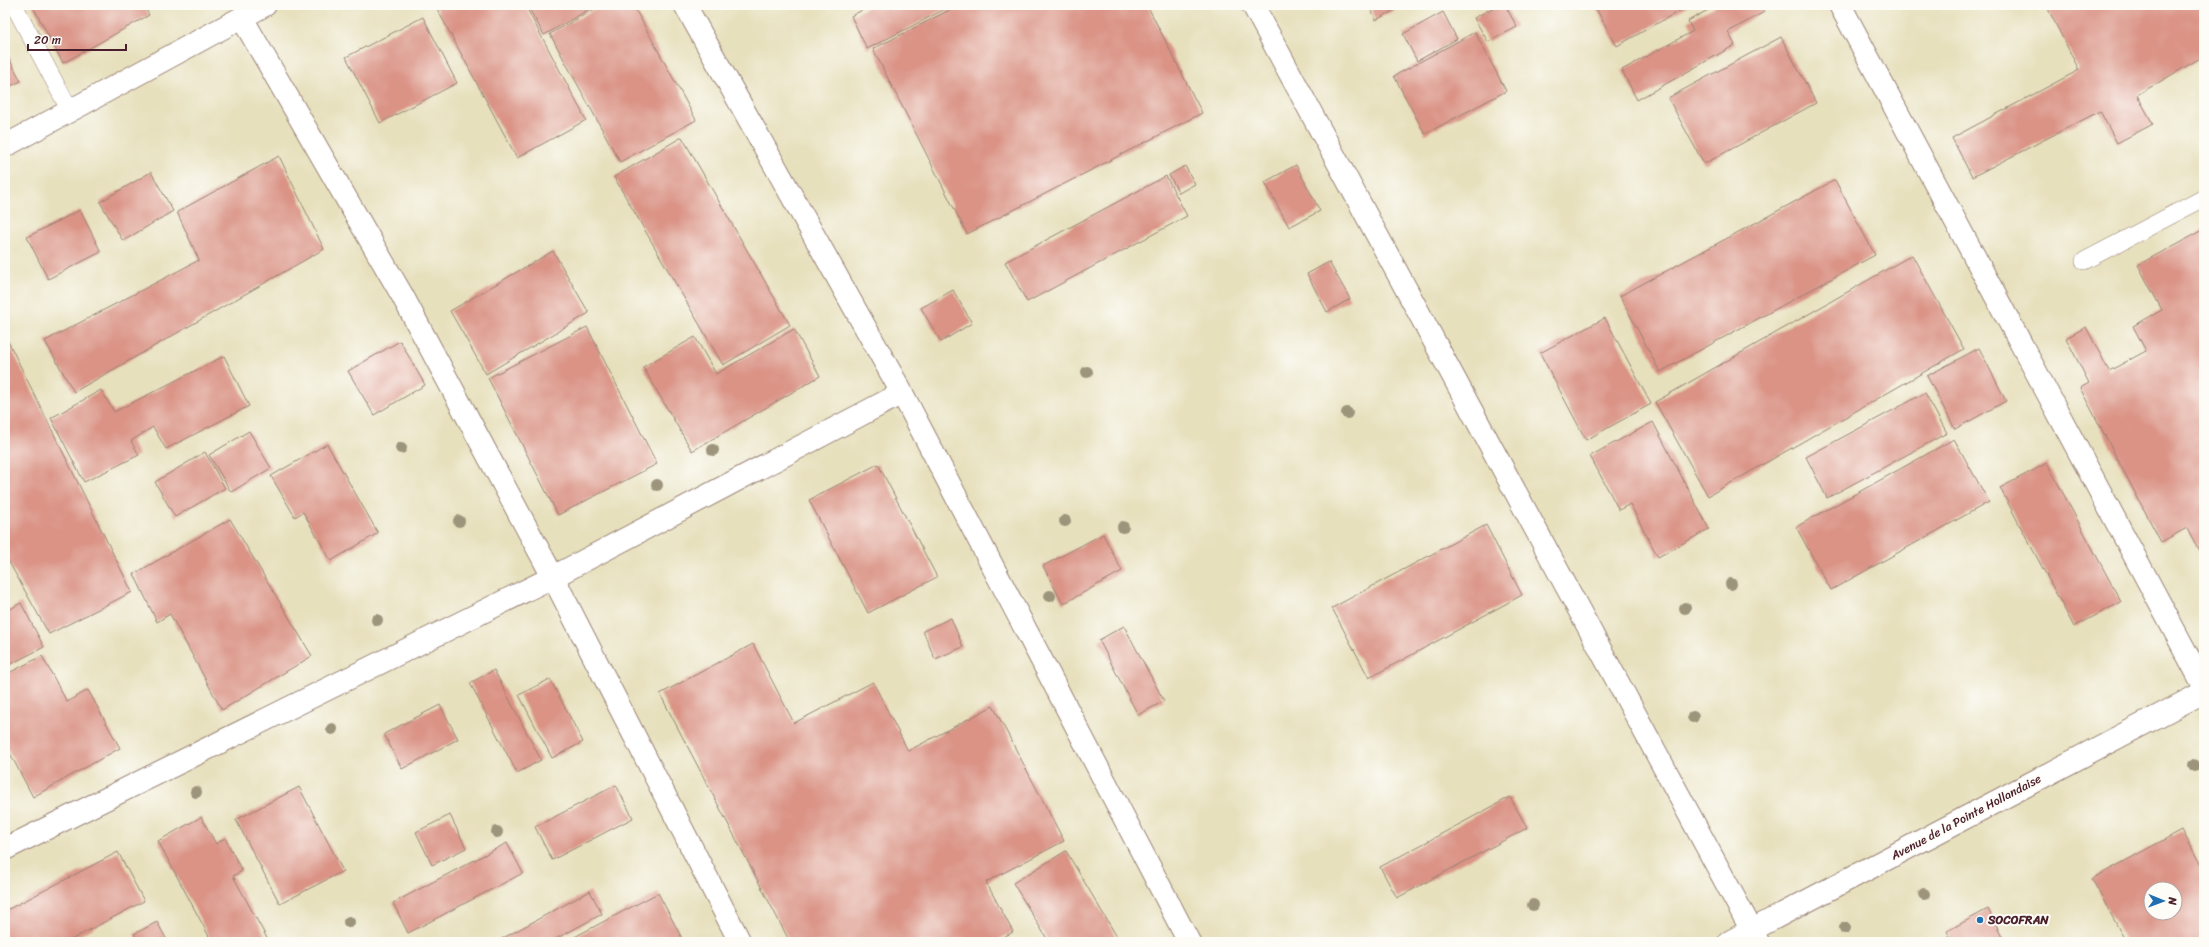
<svg xmlns="http://www.w3.org/2000/svg" width="2209" height="947" font-family="Sriracha,sans-serif">
<style>
.building{fill:#da9385;fill-rule:evenodd}
.lines{fill:none;stroke-linecap:round;stroke-linejoin:round}
.lane-casing{stroke:#988074;stroke-width:18}
.street-casing{stroke:#988074;stroke-width:24}
.secondary-casing{stroke:#988074;stroke-width:24}
.lane{stroke:#fff;stroke-width:17}
.street{stroke:#fff;stroke-width:22}
.secondary{stroke:#fff;stroke-width:22}
.tree{fill:#9d947c}
.poi-dot{fill:#1f6fb2;stroke:#fdfcf7;stroke-width:1.5}
.labels{text-anchor:middle;stroke-width:4;stroke-linejoin:round;paint-order:stroke}
.street-label{font-size:12px;fill:#4a1f2b;stroke:#fdfcf7}
.poi-label{font-size:12px;font-weight:bold;fill:#4a1f2b;stroke:#fdfcf7;text-anchor:start}
</style>
<rect width="100%" height="100%" fill="#fdfcf7"/>
<filter id="ink" filterUnits="userSpaceOnUse"><feTurbulence type="fractalNoise" baseFrequency=".025" numOctaves="2"/><feDisplacementMap in="SourceGraphic" scale="8" xChannelSelector="R" yChannelSelector="G"/><feConvolveMatrix kernelMatrix="1 2 1 2 8 2 1 2 1" color-interpolation-filters="sRGB"/></filter>
<filter id="wash" filterUnits="userSpaceOnUse"><feTurbulence type="fractalNoise" baseFrequency=".012" numOctaves="4" result="noise"/><feDisplacementMap in="SourceGraphic" scale="16" xChannelSelector="R" yChannelSelector="G"/><feGaussianBlur stdDeviation="0.9" result="paint"/><feColorMatrix in="noise" values="0 0 0 0 0 0 0 0 0 0 0 0 0 0 0 0 0 1.4 0 .05"/><feComposite in="paint" operator="in"/></filter>
<g filter="url(#wash)">
<rect width="100%" height="100%" fill="#e7e0bd"/>
<g id="blocks">
<path class="building" d="M 32,5 L 144,5 L 149,15 L 63,63 Z
M 435,5 L 525,5 L 586,120 L 517,158 Z
M 527,5 L 597,5 L 544,35 Z
M 602,5 L 633,5 L 696,120 L 620,162 L 550,34 Z
M 872,5 L 953,5 L 867,49 L 851,16 Z
M 959,5 L 1147,5 L 1202,113 L 967,234 L 873,49 Z
M 1369,5 L 1404,5 L 1376,20 Z
M 1498,5 L 1505,5 L 1517,27 L 1488,42 L 1474,18 Z
M 1594,5 L 1690,5 L 1617,46 Z
M 1717,5 L 1760,5 L 1764,12 L 1728,32 L 1735,45 L 1637,100 L 1622,70 L 1693,31 L 1688,21 Z
M 2046,5 L 2204,5 L 2204,56 L 2137,95 L 2153,124 L 2117,143 L 2100,111 L 1972,177 L 1952,138 L 2079,70 Z
M 1443,12 L 1457,39 L 1417,61 L 1403,34 Z
M 423,17 L 457,83 L 380,123 L 346,57 Z
M 1475,32 L 1506,91 L 1425,134 L 1394,76 Z
M 1781,37 L 1816,103 L 1704,164 L 1668,98 Z
M 5,51 L 21,81 L 5,89 Z
M 682,137 L 790,325 L 723,365 L 614,177 Z
M 279,156 L 324,249 L 74,392 L 45,341 L 199,260 L 177,212 Z
M 1296,165 L 1320,211 L 1289,227 L 1265,182 Z
M 1185,166 L 1195,184 L 1179,193 L 1169,175 Z
M 151,172 L 173,211 L 123,241 L 100,202 Z
M 1166,176 L 1187,216 L 1027,302 L 1005,262 Z
M 1835,180 L 1875,255 L 1660,372 L 1620,296 Z
M 80,210 L 101,252 L 48,279 L 27,237 Z
M 2204,229 L 2204,560 L 2187,528 L 2161,542 L 2080,388 L 2089,383 L 2066,338 L 2086,327 L 2109,371 L 2146,351 L 2133,326 L 2162,310 L 2138,265 Z
M 553,251 L 589,313 L 486,374 L 450,311 Z
M 1912,255 L 1964,349 L 1708,496 L 1655,402 Z
M 1329,262 L 1350,299 L 1327,312 L 1307,274 Z
M 953,290 L 972,323 L 941,342 L 921,308 Z
M 1605,318 L 1651,404 L 1586,440 L 1540,353 Z
M 587,327 L 657,464 L 558,515 L 488,378 Z
M 794,329 L 820,376 L 692,451 L 643,367 L 695,337 L 716,374 Z
M 5,335 L 132,592 L 49,634 L 5,555 Z
M 400,341 L 425,385 L 374,415 L 348,371 Z
M 1979,348 L 2006,401 L 1955,429 L 1927,376 Z
M 224,356 L 249,406 L 166,449 L 153,427 L 131,441 L 139,455 L 84,482 L 51,418 L 101,390 L 114,412 Z
M 1925,393 L 1947,433 L 1827,498 L 1806,457 Z
M 1653,422 L 1709,529 L 1658,557 L 1630,504 L 1619,510 L 1590,456 Z
M 249,431 L 271,468 L 231,492 L 209,455 Z
M 1954,439 L 1989,502 L 1831,590 L 1796,527 Z
M 327,444 L 378,533 L 331,561 L 303,512 L 295,517 L 271,476 Z
M 205,452 L 225,488 L 175,517 L 155,482 Z
M 2047,463 L 2121,602 L 2074,627 L 2000,488 Z
M 878,464 L 937,577 L 868,613 L 809,500 Z
M 230,519 L 312,656 L 222,710 L 170,614 L 157,622 L 134,574 Z
M 1486,525 L 1522,595 L 1369,678 L 1332,608 Z
M 1103,534 L 1122,571 L 1063,604 L 1043,566 Z
M 21,603 L 44,647 L 5,667 L 5,612 Z
M 951,618 L 963,647 L 935,659 L 923,631 Z
M 1124,626 L 1164,701 L 1138,715 L 1099,640 Z
M 753,644 L 794,723 L 873,682 L 908,751 L 993,706 L 1064,841 L 986,882 L 1013,932 L 994,942 L 790,942 L 660,694 Z
M 42,656 L 67,702 L 88,690 L 120,748 L 33,797 L 5,744 L 5,675 Z
M 494,670 L 541,760 L 517,773 L 470,683 Z
M 550,679 L 583,742 L 552,758 L 519,695 Z
M 440,705 L 458,739 L 402,769 L 384,734 Z
M 616,785 L 633,818 L 552,860 L 535,827 Z
M 299,787 L 343,871 L 280,904 L 236,820 Z
M 1510,797 L 1527,828 L 1397,898 L 1380,867 Z
M 450,815 L 466,848 L 432,865 L 416,832 Z
M 201,817 L 216,844 L 225,838 L 242,871 L 233,876 L 269,942 L 212,942 L 158,841 Z
M 2182,830 L 2204,871 L 2204,942 L 2126,942 L 2092,879 ZM 2151,889 L 2175,889 L 2175,913 L 2151,913 Z
M 507,843 L 523,873 L 408,933 L 393,903 Z
M 1066,851 L 1120,942 L 1049,942 L 1013,883 Z
M 118,852 L 144,901 L 67,942 L 7,942 L 5,938 L 5,911 Z
M 590,891 L 602,914 L 550,942 L 496,942 Z
M 658,893 L 684,942 L 565,942 Z
M 1988,909 L 2005,942 L 1952,942 L 1947,931 Z
M 157,922 L 168,942 L 138,942 L 134,934 Z"/>
</g>
</g>
<g filter="url(#ink)">
<use href="#blocks" fill-opacity="0" stroke="#988074" stroke-width="1"/>
<g class="lines">
<defs>
<path id="lane" d="M 14,5 L 70,111
M 2084,261 L 2204,198"/>
<path id="street" d="M 685,5 L 902,393 L 1189,942
M 1253,5 L 1758,942
M 1840,5 L 2204,686
M 242,18 L 402,295 L 553,577 L 740,942
M 5,146 L 265,5
M 5,849 L 553,577 L 902,393"/>
<path id="secondary" d="M 1729,942 L 2204,692"/>
</defs>
<use href="#lane" class="lane-casing"/>
<use href="#street" class="street-casing"/>
<use href="#secondary" class="secondary-casing"/>
<use href="#lane" class="lane"/>
<use href="#street" class="street"/>
<use href="#secondary" class="secondary"/>
</g>
<g class="tree">
<circle cx="1087" cy="372" r="6"/>
<circle cx="1347" cy="413" r="6"/>
<circle cx="401" cy="448" r="6"/>
<circle cx="713" cy="450" r="6"/>
<circle cx="657" cy="485" r="6"/>
<circle cx="459" cy="521" r="6"/>
<circle cx="1065" cy="521" r="6"/>
<circle cx="1123" cy="527" r="6"/>
<circle cx="1731" cy="584" r="6"/>
<circle cx="1050" cy="596" r="6"/>
<circle cx="1685" cy="608" r="6"/>
<circle cx="377" cy="620" r="6"/>
<circle cx="1693" cy="717" r="6"/>
<circle cx="332" cy="729" r="6"/>
<circle cx="2194" cy="765" r="6"/>
<circle cx="196" cy="792" r="6"/>
<circle cx="497" cy="832" r="6"/>
<circle cx="1924" cy="894" r="6"/>
<circle cx="1533" cy="905" r="6"/>
<circle cx="349" cy="922" r="6"/>
<circle cx="1845" cy="928" r="6"/>
</g>
</g>
<circle class="poi-dot" cx="1980" cy="920" r="4"/>
<g class="labels">
<g class="street-label">
<text transform="translate(1966 817) rotate(-28)" y="4">Avenue de la Pointe Hollandaise</text>
</g>
<g class="poi-label">
<text x="1988" y="924">SOCOFRAN</text>
</g>
</g>
<rect width="2209" height="947" fill="none" stroke="#fdfcf7" stroke-width="20"/>
<g transform="translate(2163 901) rotate(91)"><circle r="19" fill="#fdfcf7" stroke="#b5a4a5"/>
<path d="M0-3L7 15L0 10L-7 15Z" fill="#1f6fb2"/>
<text y="-6" font-size="11" font-weight="bold" text-anchor="middle" fill="#4a1f2b">N</text>
</g>
<path d="M28 44v6h98v-6" fill="none" stroke="#4a1f2b" stroke-width="2"/>
<text x="34" y="44" font-size="12" fill="#4a1f2b" stroke="#fdfcf7" stroke-width="3" paint-order="stroke">20 m</text>
</svg>
